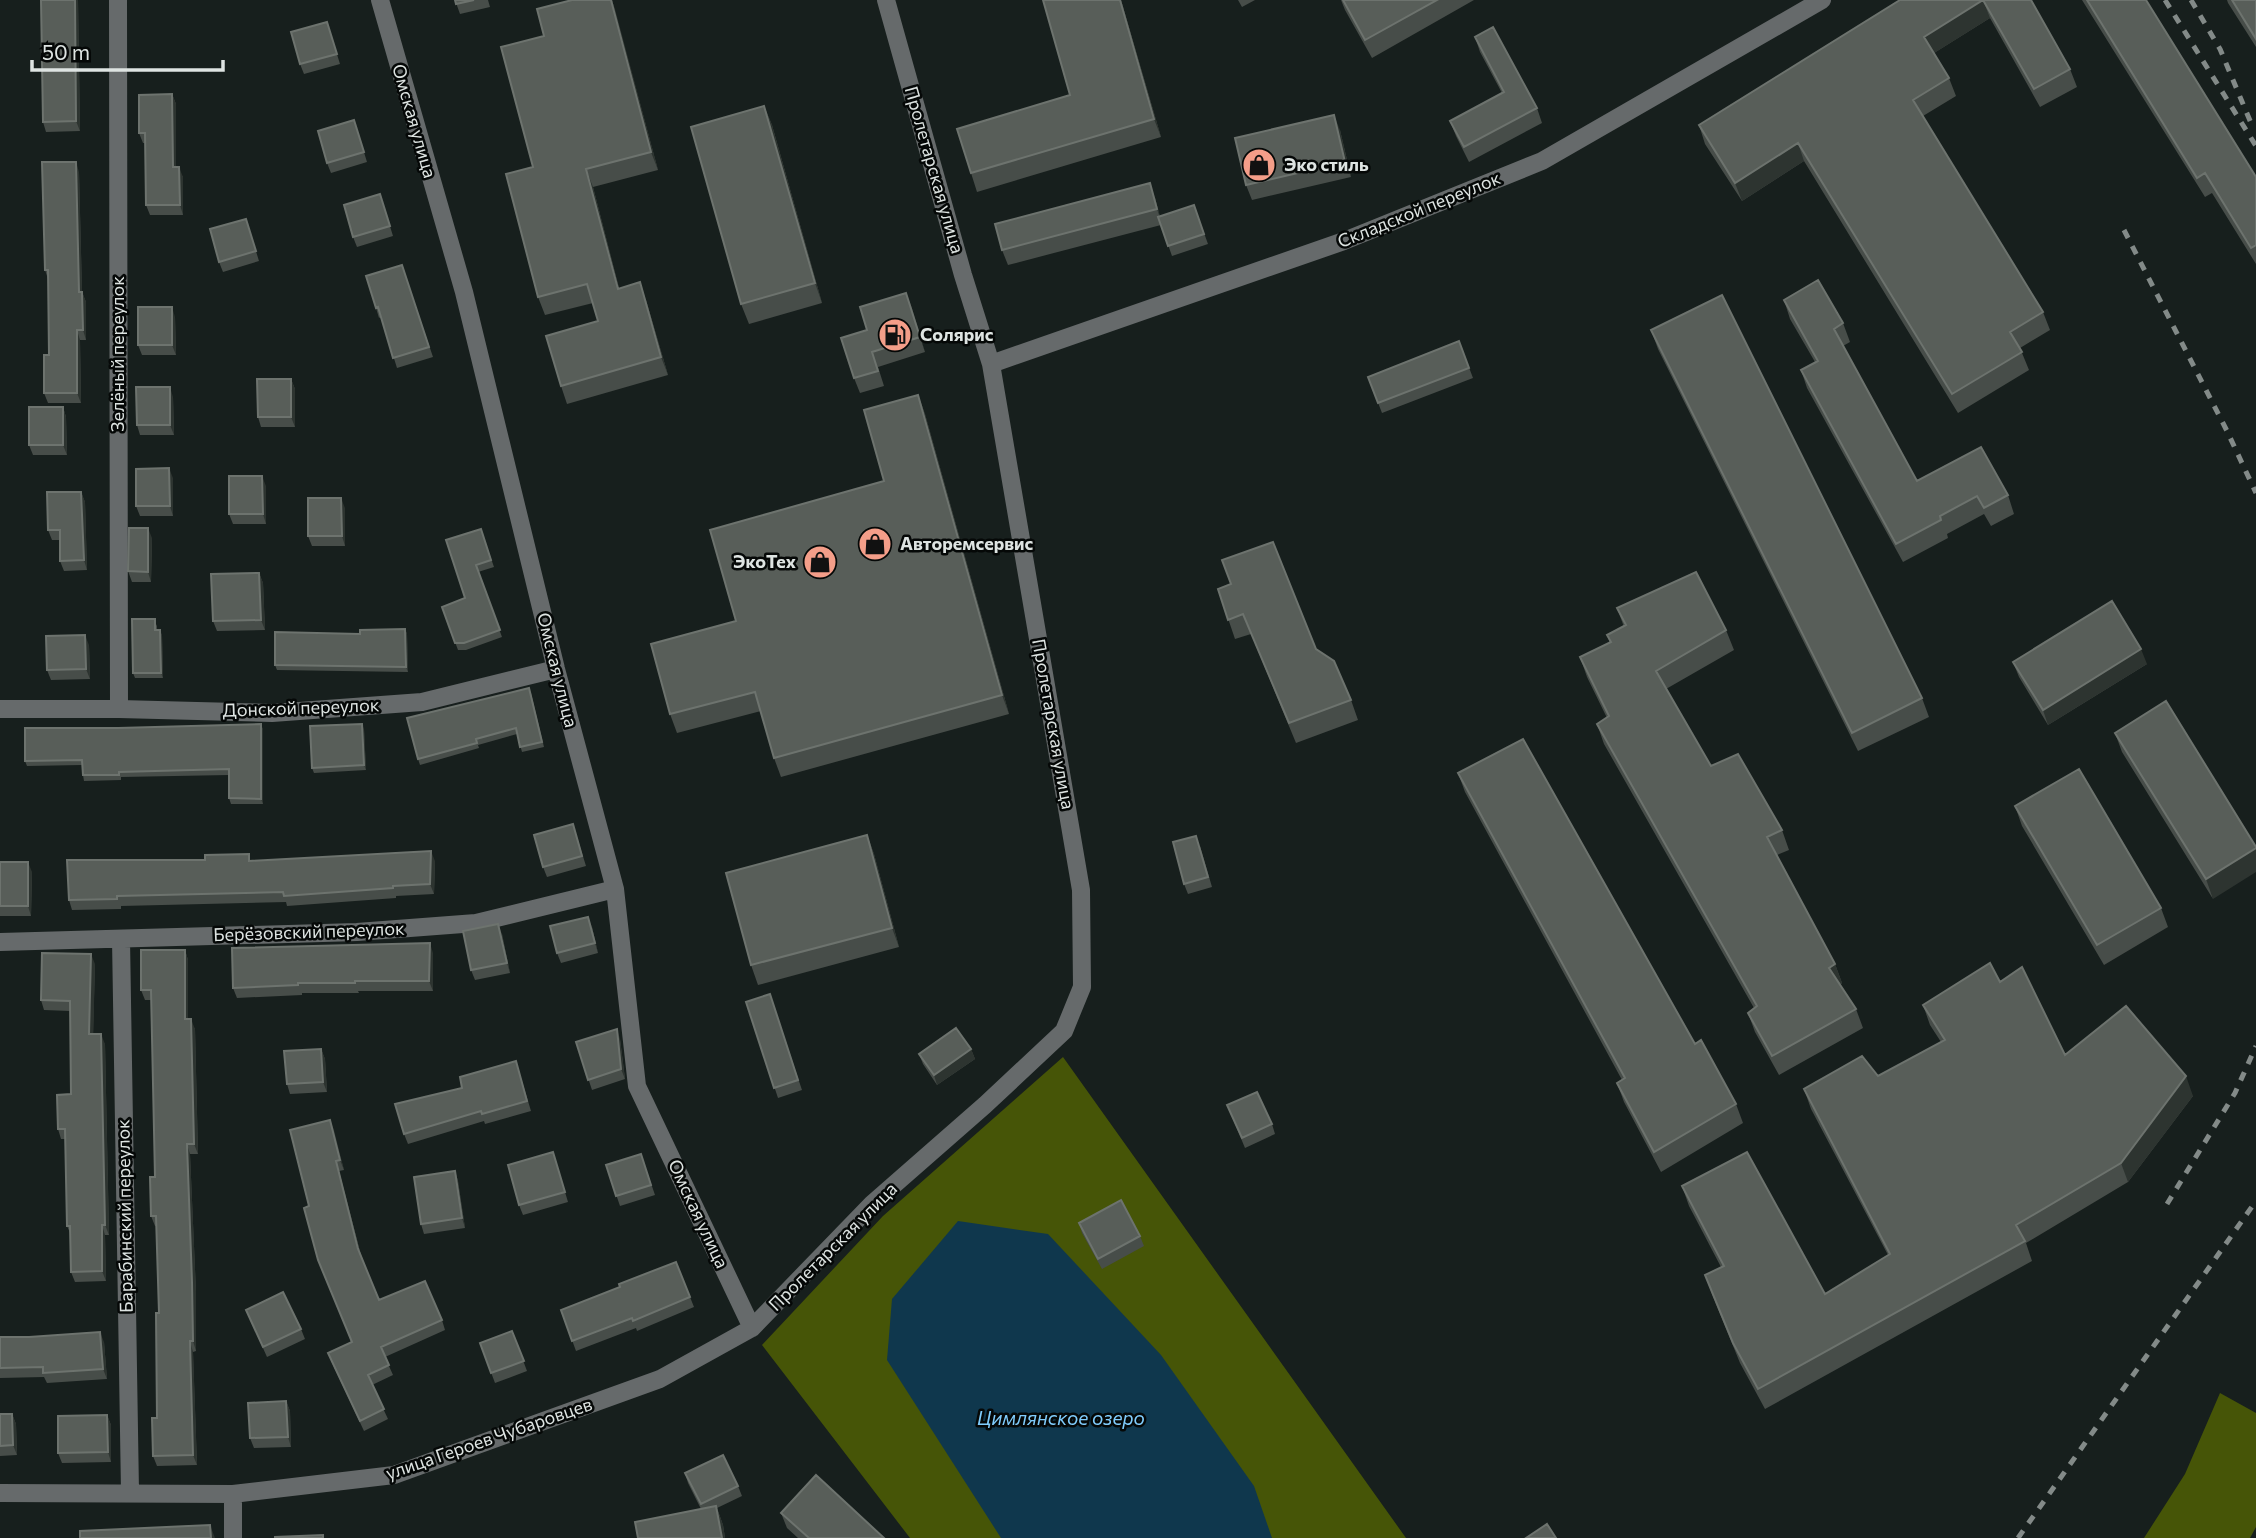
<svg xmlns="http://www.w3.org/2000/svg" width="2256" height="1538" font-family="Commissioner,sans-serif">
<style>
.forest{fill:#465507}
.water{fill:#0f374d}
.lines{fill:none;stroke-linecap:round;stroke-linejoin:round}
.minor{stroke:#666a6b;stroke-width:18}
.rail{stroke:#838a88;stroke-width:5;stroke-dasharray:9 9;stroke-linecap:butt}
.wall{fill:#474d49}
.shaded-wall{fill:#2d3430}
.building{fill:#585e59;stroke:#6d736e;stroke-width:2}
.labels{text-anchor:middle;stroke-width:5;stroke-linejoin:round;paint-order:stroke}
.street-label{font-size:18px;fill:#dee4e2;stroke:#050807}
.poi-label{font-size:18px;font-weight:bold;fill:#dee4e2;stroke:#050807;text-anchor:start}
.water-label{font-size:19px;font-style:italic;fill:#80cdfd;stroke:#050807}
</style>
<rect width="100%" height="100%" fill="#171f1d"/>
<path class="forest" d="M 1063,1057 L 1406,1538 L 910,1538 L 762,1345 L 883,1216 Z
M 2220,1393 L 2256,1413 L 2256,1527 L 2250,1538 L 2144,1538 L 2185,1474 Z"/>
<path class="water" d="M 958,1221 L 1048,1234 L 1161,1355 L 1254,1486 L 1272,1538 L 1001,1538 L 887,1360 L 892,1299 Z"/>
<g class="lines">
<path class="minor" d="M 118,0 L 119,709
M 380,0 L 464,292 L 556,669 L 615,889 L 637,1086 L 752,1328
M 991,364 L 1344,241 L 1542,161 L 1822,0
M 0,709 L 119,709 L 272,713 L 422,702 L 556,669
M 121,939 L 130,1492
M 0,942 L 357,932 L 476,923 L 615,889
M 0,1493 L 233,1494 L 394,1475 L 660,1379 L 752,1328 L 872,1204 L 985,1105 L 1064,1031 L 1082,987 L 1081,890 L 991,364 L 963,275 L 886,0
M 233,1494 L 233,1538"/>
<path class="rail" d="M 2165,0 L 2256,146
M 2191,0 L 2220,49 L 2251,123
M 2124,230 L 2227,431 L 2256,493
M 2167,1204 L 2235,1093 L 2256,1046
M 2018,1538 L 2256,1201"/>
</g>
<path class="wall" d="M 41,0 L 78,0 L 80,131 L 46,132 L 43,122 Z
M 455,0 L 488,0 L 490,7 L 460,14 Z
M 572,0 L 612,0 L 658,170 L 593,187 L 619,288 L 646,300 L 668,375 L 567,404 L 561,386 L 598,321 L 593,303 L 545,315 L 538,297 L 544,36 Z
M 1043,0 L 1121,0 L 1161,137 L 977,192 L 971,173 L 1070,95 Z
M 1238,0 L 1255,0 L 1242,7 Z
M 1341,0 L 1474,0 L 1372,58 L 1345,10 Z
M 1900,0 L 2031,0 L 2070,69 L 2077,87 L 2040,107 L 1990,18 L 1934,53 L 1949,78 L 1956,96 L 1923,116 L 2043,312 L 2050,330 L 2020,348 L 2029,370 L 1958,413 L 1804,161 L 1742,201 L 1705,144 L 1699,125 Z
M 2082,0 L 2146,0 L 2256,177 L 2256,264 L 2212,193 L 2205,197 Z
M 2227,0 L 2256,0 L 2256,47 L 2228,3 Z
M 327,22 L 340,64 L 304,74 L 300,64 Z
M 1475,37 L 1537,108 L 1542,123 L 1469,162 L 1456,136 L 1450,121 L 1502,93 L 1480,52 Z
M 172,94 L 176,104 L 176,167 L 183,177 L 183,215 L 150,215 L 146,205 L 145,143 L 143,143 L 139,133 Z
M 764,106 L 772,125 L 822,303 L 749,324 L 741,304 Z
M 354,120 L 367,162 L 331,173 L 327,163 Z
M 1340,130 L 1351,177 L 1252,200 L 1246,185 Z
M 79,172 L 82,292 L 86,302 L 86,340 L 80,340 L 81,403 L 48,403 L 44,393 L 49,355 L 48,279 L 45,270 Z
M 380,194 L 393,236 L 357,247 L 353,237 Z
M 1155,198 L 1160,217 L 1194,205 L 1208,244 L 1172,256 L 1161,225 L 1008,265 L 1002,250 Z
M 246,219 L 259,261 L 223,272 L 219,262 Z
M 402,265 L 433,357 L 397,368 L 381,317 L 379,318 L 376,308 Z
M 906,293 L 925,352 L 878,367 L 884,386 L 860,393 L 854,378 L 867,330 Z
M 1784,300 L 1843,323 L 1850,342 L 1843,346 L 1917,481 L 2008,495 L 2014,514 L 1991,526 L 1984,514 L 1947,534 L 1948,538 L 1903,562 L 1807,388 L 1801,370 L 1815,362 L 1790,319 Z
M 175,317 L 176,355 L 142,355 L 138,345 Z
M 1651,330 L 1922,698 L 1929,717 L 1858,751 L 1658,349 Z
M 1459,341 L 1473,378 L 1382,413 L 1368,377 Z
M 291,379 L 295,389 L 295,427 L 261,427 L 258,417 Z
M 918,395 L 925,414 L 1009,714 L 781,777 L 774,758 L 761,711 L 677,733 L 670,714 L 736,621 L 884,481 Z
M 173,397 L 174,435 L 140,435 L 137,425 Z
M 63,407 L 66,417 L 67,455 L 33,455 L 29,445 Z
M 173,478 L 173,516 L 140,516 L 136,506 Z
M 266,486 L 266,524 L 233,524 L 229,514 Z
M 81,492 L 85,502 L 87,570 L 64,571 L 60,561 L 60,540 L 52,540 L 48,530 Z
M 345,508 L 345,546 L 312,546 L 308,536 Z
M 481,529 L 494,567 L 478,572 L 502,637 L 466,650 L 458,650 L 442,607 L 465,598 Z
M 152,538 L 151,582 L 132,582 L 128,571 Z
M 259,573 L 263,583 L 265,630 L 217,631 L 213,621 Z
M 1218,589 L 1316,649 L 1351,700 L 1358,720 L 1296,743 L 1251,634 L 1235,639 Z
M 1617,608 L 1726,630 L 1734,650 L 1666,689 L 1711,766 L 1782,830 L 1789,850 L 1777,855 L 1835,964 L 1842,983 L 1840,985 L 1856,1009 L 1863,1028 L 1779,1075 L 1755,1032 L 1748,1013 L 1754,1008 L 1604,744 L 1597,724 L 1607,718 L 1587,677 L 1580,657 L 1610,643 L 1607,635 L 1624,627 Z
M 157,624 L 157,630 L 162,635 L 163,678 L 135,678 L 133,673 Z
M 405,629 L 407,634 L 408,672 L 277,670 L 275,665 L 360,634 Z
M 89,645 L 90,679 L 51,680 L 47,670 Z
M 2013,662 L 2147,664 L 2048,725 L 2019,677 Z
M 531,693 L 544,747 L 522,752 L 517,734 L 478,745 L 479,748 L 420,765 L 418,759 Z
M 2166,701 L 2213,899 L 2122,752 L 2115,733 Z
M 261,724 L 263,730 L 263,804 L 231,804 L 229,798 L 229,775 L 121,777 L 121,780 L 84,781 L 83,775 L 82,765 L 27,766 L 25,761 L 118,728 Z
M 364,729 L 366,770 L 314,773 L 312,768 Z
M 1458,773 L 1695,1044 L 1736,1104 L 1743,1123 L 1661,1172 L 1624,1102 L 1617,1083 L 1622,1080 L 1465,792 Z
M 2015,806 L 2161,908 L 2168,927 L 2104,965 L 2022,826 Z
M 573,824 L 586,866 L 547,877 L 543,867 Z
M 867,835 L 874,854 L 899,947 L 758,985 L 751,965 Z
M 1200,846 L 1212,887 L 1188,894 L 1184,884 Z
M 252,861 L 435,861 L 434,894 L 396,896 L 396,898 L 287,906 L 286,902 L 121,906 L 121,909 L 72,910 L 69,900 Z
M 0,862 L 32,872 L 31,916 L 0,916 Z
M 592,927 L 598,953 L 561,963 L 557,953 Z
M 502,934 L 510,973 L 475,980 L 471,970 Z
M 185,950 L 188,960 L 188,1019 L 195,1029 L 198,1154 L 190,1154 L 196,1292 L 196,1351 L 193,1352 L 197,1465 L 157,1466 L 153,1456 L 157,1418 L 159,1313 L 156,1226 L 155,1226 L 151,1216 L 155,1177 L 151,1000 L 145,1000 L 141,990 Z
M 433,953 L 433,991 L 358,991 L 359,993 L 302,993 L 302,995 L 237,998 L 233,988 Z
M 95,964 L 93,1034 L 105,1044 L 109,1235 L 105,1235 L 106,1281 L 75,1282 L 71,1272 L 71,1235 L 67,1226 L 66,1139 L 61,1139 L 58,1129 L 71,1094 L 70,1011 L 44,1010 L 41,1000 Z
M 2000,982 L 2065,1055 L 2193,1096 L 2128,1182 L 2026,1243 L 2032,1261 L 1765,1409 L 1740,1363 L 1712,1294 L 1705,1275 L 1721,1267 L 1689,1206 L 1682,1186 L 1825,1294 L 1888,1255 L 1811,1109 L 1804,1089 L 1878,1076 L 1941,1042 L 1930,1025 L 1923,1005 Z
M 770,994 L 802,1090 L 778,1098 L 746,1002 Z
M 620,1039 L 625,1079 L 592,1090 L 576,1042 Z
M 321,1049 L 325,1059 L 327,1092 L 290,1094 L 287,1084 Z
M 971,1049 L 975,1059 L 937,1085 L 923,1064 L 919,1054 Z
M 516,1061 L 531,1111 L 485,1124 L 484,1121 L 408,1144 L 404,1134 L 462,1088 Z
M 1227,1105 L 1272,1124 L 1275,1134 L 1245,1148 Z
M 330,1120 L 344,1170 L 339,1171 L 361,1255 L 379,1300 L 442,1320 L 445,1330 L 385,1357 L 393,1375 L 372,1385 L 388,1419 L 364,1431 L 332,1363 L 328,1353 L 351,1342 L 309,1206 Z
M 553,1152 L 568,1202 L 523,1215 L 519,1205 Z
M 641,1154 L 655,1195 L 620,1206 L 606,1165 Z
M 455,1171 L 458,1181 L 465,1228 L 424,1234 L 421,1224 Z
M 1079,1223 L 1140,1236 L 1144,1246 L 1102,1269 L 1082,1233 Z
M 676,1262 L 694,1307 L 637,1331 L 636,1328 L 576,1351 L 561,1310 L 620,1287 Z
M 246,1310 L 301,1329 L 305,1339 L 267,1357 Z
M 512,1331 L 527,1371 L 495,1383 L 480,1343 Z
M 0,1337 L 104,1342 L 107,1379 L 47,1383 L 44,1377 L 0,1378 Z
M 286,1401 L 290,1411 L 291,1447 L 254,1448 L 250,1438 Z
M 0,1414 L 12,1414 L 16,1424 L 17,1455 L 0,1456 Z
M 107,1415 L 111,1425 L 111,1462 L 62,1463 L 58,1453 Z
M 685,1473 L 738,1486 L 742,1496 L 717,1508 L 723,1525 L 725,1538 L 638,1538 L 701,1509 L 688,1483 Z
M 781,1513 L 884,1538 L 798,1538 L 787,1528 Z"/>
<path class="shaded-wall" d="M 75,0 L 78,0 L 80,131 L 76,121 Z
M 611,0 L 612,0 L 615,9 L 658,170 L 651,152 Z
M 1120,0 L 1121,0 L 1161,137 L 1154,119 Z
M 1983,0 L 1990,18 L 1931,55 L 1924,37 Z
M 172,94 L 176,104 L 176,177 L 173,167 Z
M 764,106 L 772,125 L 822,303 L 815,283 Z
M 1334,115 L 1340,130 L 1351,177 L 1345,162 Z
M 1798,143 L 1804,161 L 1742,201 L 1735,183 Z
M 76,162 L 79,172 L 82,292 L 86,302 L 86,340 L 83,330 L 79,292 Z
M 179,167 L 183,177 L 183,215 L 180,205 Z
M 586,169 L 593,187 L 624,307 L 618,289 Z
M 1150,183 L 1155,198 L 1162,224 L 1157,209 Z
M 640,282 L 646,300 L 668,375 L 661,357 Z
M 906,293 L 912,308 L 925,352 L 920,337 Z
M 172,307 L 175,317 L 176,355 L 172,345 Z
M 77,330 L 80,340 L 81,403 L 77,393 Z
M 291,379 L 295,389 L 295,427 L 291,417 Z
M 170,387 L 173,397 L 174,435 L 170,425 Z
M 918,395 L 925,414 L 1009,714 L 1002,695 Z
M 63,407 L 66,417 L 67,455 L 63,445 Z
M 169,468 L 173,478 L 173,516 L 170,506 Z
M 262,476 L 266,486 L 266,524 L 263,514 Z
M 81,492 L 85,502 L 87,570 L 84,560 Z
M 341,498 L 345,508 L 345,546 L 342,536 Z
M 148,528 L 152,538 L 151,582 L 148,572 Z
M 259,573 L 263,583 L 265,630 L 261,620 Z
M 405,629 L 407,634 L 408,672 L 406,667 Z
M 160,630 L 162,635 L 163,678 L 161,673 Z
M 85,635 L 89,645 L 90,679 L 86,669 Z
M 2141,649 L 2147,664 L 2048,725 L 2043,710 Z
M 261,724 L 263,730 L 263,804 L 261,799 Z
M 362,724 L 364,729 L 366,770 L 364,765 Z
M 867,835 L 874,854 L 899,947 L 892,928 Z
M 2256,848 L 2256,872 L 2213,899 L 2206,879 Z
M 431,851 L 435,861 L 434,894 L 430,884 Z
M 28,862 L 32,872 L 31,916 L 28,906 Z
M 588,917 L 592,927 L 598,953 L 595,943 Z
M 498,924 L 502,934 L 510,973 L 507,963 Z
M 430,943 L 433,953 L 433,991 L 429,981 Z
M 185,950 L 188,960 L 188,1029 L 185,1019 Z
M 91,954 L 95,964 L 93,1045 L 89,1034 Z
M 1835,964 L 1842,983 L 1836,987 L 1829,968 Z
M 191,1019 L 195,1029 L 198,1154 L 194,1144 Z
M 617,1029 L 620,1039 L 625,1079 L 621,1069 Z
M 101,1034 L 105,1044 L 109,1235 L 105,1225 Z
M 321,1049 L 325,1059 L 327,1092 L 323,1082 Z
M 971,1049 L 975,1059 L 937,1085 L 934,1075 Z
M 2186,1076 L 2193,1096 L 2128,1182 L 2121,1163 Z
M 330,1120 L 334,1130 L 344,1170 L 340,1160 Z
M 187,1144 L 190,1154 L 196,1292 L 196,1351 L 193,1341 Z
M 336,1161 L 339,1171 L 362,1259 L 358,1249 Z
M 455,1171 L 458,1181 L 465,1228 L 462,1218 Z
M 102,1225 L 105,1235 L 106,1281 L 102,1271 Z
M 100,1332 L 104,1342 L 107,1379 L 103,1369 Z
M 190,1341 L 193,1352 L 197,1465 L 193,1455 Z
M 286,1401 L 290,1411 L 291,1447 L 288,1437 Z
M 12,1414 L 16,1424 L 17,1455 L 13,1445 Z
M 107,1415 L 111,1425 L 111,1462 L 108,1452 Z
M 716,1506 L 723,1525 L 725,1538 L 722,1538 Z
M 210,1525 L 215,1538 L 211,1538 Z"/>
<path class="building" d="M 41,0 L 75,0 L 76,121 L 43,122 Z
M 455,0 L 474,0 L 456,4 Z
M 572,0 L 611,0 L 651,152 L 586,169 L 618,289 L 640,282 L 661,357 L 561,386 L 546,336 L 598,321 L 587,284 L 538,297 L 506,174 L 533,167 L 501,47 L 544,36 L 537,9 Z
M 1043,0 L 1120,0 L 1154,119 L 971,173 L 957,129 L 1070,95 Z
M 1343,0 L 1437,0 L 1365,40 Z
M 1900,0 L 1983,0 L 1924,37 L 1949,78 L 1913,100 L 2043,312 L 2010,332 L 2022,352 L 1952,394 L 1798,143 L 1735,183 L 1699,125 Z
M 1983,0 L 2031,0 L 2070,69 L 2034,89 Z
M 2087,0 L 2146,0 L 2256,177 L 2256,245 L 2251,248 L 2205,173 L 2197,178 Z
M 2232,0 L 2256,0 L 2256,39 Z
M 327,22 L 337,54 L 300,64 L 291,32 Z
M 1493,27 L 1537,108 L 1464,147 L 1450,121 L 1504,92 L 1475,37 Z
M 172,94 L 173,167 L 179,167 L 180,205 L 146,205 L 145,133 L 139,133 L 139,95 Z
M 764,106 L 815,283 L 741,304 L 691,127 Z
M 1334,115 L 1345,162 L 1246,185 L 1235,138 Z
M 354,120 L 364,152 L 327,163 L 318,131 Z
M 42,162 L 76,162 L 79,292 L 82,292 L 83,330 L 77,330 L 77,393 L 44,393 L 44,355 L 49,355 L 48,270 L 45,270 Z
M 1150,183 L 1157,209 L 1002,250 L 995,224 Z
M 380,194 L 390,226 L 353,237 L 344,205 Z
M 1194,205 L 1204,234 L 1168,246 L 1158,217 Z
M 246,219 L 256,251 L 219,262 L 210,229 Z
M 402,265 L 429,347 L 393,358 L 378,307 L 376,308 L 366,276 Z
M 1818,280 L 1843,323 L 1834,329 L 1917,481 L 1981,447 L 2008,495 L 1984,508 L 1977,496 L 1940,516 L 1941,520 L 1896,544 L 1801,370 L 1818,361 L 1784,300 Z
M 906,293 L 920,337 L 872,352 L 878,371 L 854,378 L 841,338 L 867,330 L 860,307 Z
M 1722,295 L 1922,698 L 1852,733 L 1651,330 Z
M 138,307 L 172,307 L 172,345 L 138,345 Z
M 1459,341 L 1469,368 L 1378,403 L 1368,377 Z
M 257,379 L 291,379 L 291,417 L 258,417 Z
M 136,387 L 170,387 L 170,425 L 137,425 Z
M 918,395 L 1002,695 L 774,758 L 755,692 L 670,714 L 651,644 L 736,621 L 710,530 L 884,481 L 864,410 Z
M 29,407 L 63,407 L 63,445 L 29,445 Z
M 169,468 L 170,506 L 136,506 L 136,469 Z
M 229,476 L 262,476 L 263,514 L 229,514 Z
M 47,492 L 81,492 L 84,560 L 60,561 L 60,530 L 48,530 Z
M 308,498 L 341,498 L 342,536 L 308,536 Z
M 129,528 L 148,528 L 148,572 L 128,571 Z
M 481,529 L 491,560 L 476,565 L 500,630 L 464,643 L 455,643 L 442,607 L 465,598 L 446,540 Z
M 1273,542 L 1316,649 L 1334,661 L 1351,700 L 1289,723 L 1243,614 L 1228,620 L 1218,589 L 1231,584 L 1222,560 Z
M 1696,572 L 1726,630 L 1656,671 L 1711,766 L 1738,754 L 1782,830 L 1767,837 L 1835,964 L 1829,968 L 1856,1009 L 1772,1056 L 1748,1013 L 1757,1006 L 1597,724 L 1609,716 L 1580,657 L 1611,642 L 1607,635 L 1626,625 L 1617,608 Z
M 259,573 L 261,620 L 213,621 L 211,574 Z
M 2112,601 L 2141,649 L 2043,710 L 2013,662 Z
M 132,619 L 155,619 L 155,630 L 160,630 L 161,673 L 133,673 Z
M 405,629 L 406,667 L 275,665 L 275,632 L 360,634 L 360,630 Z
M 85,635 L 86,669 L 47,670 L 46,636 Z
M 529,688 L 542,742 L 520,747 L 516,728 L 476,739 L 477,743 L 418,759 L 407,718 Z
M 2166,701 L 2256,847 L 2256,848 L 2206,879 L 2115,733 Z
M 261,724 L 261,799 L 229,798 L 229,769 L 119,772 L 119,775 L 83,775 L 82,760 L 25,761 L 25,728 L 118,728 Z
M 362,724 L 364,765 L 312,768 L 310,726 Z
M 1523,739 L 1695,1044 L 1701,1040 L 1736,1104 L 1654,1152 L 1617,1083 L 1625,1078 L 1458,773 Z
M 2079,769 L 2161,908 L 2097,945 L 2015,806 Z
M 573,824 L 582,856 L 543,867 L 534,835 Z
M 867,835 L 892,928 L 751,965 L 726,873 Z
M 1196,836 L 1208,877 L 1184,884 L 1173,842 Z
M 431,851 L 430,884 L 393,886 L 393,888 L 284,896 L 283,892 L 117,896 L 117,899 L 69,900 L 67,860 L 205,860 L 205,855 L 249,854 L 249,861 Z
M 0,862 L 28,862 L 28,906 L 0,906 Z
M 588,917 L 595,943 L 557,953 L 550,926 Z
M 498,924 L 507,963 L 471,970 L 463,931 Z
M 430,943 L 429,981 L 355,981 L 355,983 L 298,983 L 298,985 L 233,988 L 232,948 Z
M 141,950 L 185,950 L 185,1019 L 191,1019 L 194,1144 L 187,1144 L 192,1282 L 193,1341 L 190,1341 L 193,1455 L 153,1456 L 152,1418 L 157,1418 L 156,1313 L 159,1313 L 156,1216 L 151,1216 L 150,1177 L 155,1177 L 151,990 L 141,990 Z
M 42,953 L 91,954 L 89,1034 L 101,1034 L 105,1225 L 102,1225 L 102,1271 L 71,1272 L 70,1226 L 67,1226 L 65,1129 L 58,1129 L 57,1095 L 71,1094 L 70,1001 L 41,1000 Z
M 1990,963 L 2000,982 L 2022,967 L 2065,1055 L 2126,1006 L 2186,1076 L 2121,1163 L 2016,1225 L 2025,1241 L 1758,1389 L 1733,1343 L 1705,1275 L 1724,1266 L 1682,1186 L 1747,1152 L 1825,1294 L 1890,1254 L 1804,1089 L 1862,1056 L 1878,1076 L 1945,1040 L 1923,1005 Z
M 770,994 L 798,1080 L 774,1088 L 746,1002 Z
M 956,1028 L 971,1049 L 934,1075 L 919,1054 Z
M 617,1029 L 621,1069 L 588,1080 L 576,1042 Z
M 321,1049 L 323,1082 L 287,1084 L 284,1051 Z
M 516,1061 L 527,1101 L 482,1114 L 481,1111 L 404,1134 L 395,1104 L 462,1088 L 460,1077 Z
M 1257,1092 L 1272,1124 L 1242,1138 L 1227,1105 Z
M 330,1120 L 340,1160 L 336,1161 L 358,1249 L 379,1300 L 425,1281 L 442,1320 L 381,1347 L 389,1365 L 368,1375 L 384,1409 L 360,1421 L 328,1353 L 352,1342 L 318,1260 L 304,1208 L 309,1206 L 290,1130 Z
M 553,1152 L 565,1192 L 519,1205 L 508,1165 Z
M 641,1154 L 651,1185 L 616,1196 L 606,1165 Z
M 455,1171 L 462,1218 L 421,1224 L 414,1177 Z
M 1121,1200 L 1140,1236 L 1098,1259 L 1079,1223 Z
M 676,1262 L 690,1297 L 633,1321 L 632,1318 L 572,1341 L 561,1310 L 620,1287 L 619,1284 Z
M 283,1292 L 301,1329 L 263,1347 L 246,1310 Z
M 512,1331 L 524,1361 L 491,1373 L 480,1343 Z
M 100,1332 L 103,1369 L 43,1373 L 43,1367 L 0,1368 L 0,1337 L 29,1337 Z
M 286,1401 L 288,1437 L 250,1438 L 248,1403 Z
M 0,1414 L 12,1414 L 13,1445 L 0,1446 Z
M 107,1415 L 108,1452 L 58,1453 L 58,1416 Z
M 723,1455 L 738,1486 L 701,1504 L 685,1473 Z
M 816,1475 L 884,1538 L 809,1538 L 781,1513 Z
M 716,1506 L 722,1538 L 638,1538 L 635,1522 Z
M 1547,1524 L 1556,1538 L 1526,1538 Z
M 210,1525 L 211,1538 L 80,1538 L 80,1531 Z
M 323,1535 L 323,1538 L 275,1538 L 275,1537 Z"/>
<defs>
<symbol id="shop-disc" viewBox="-11 -11 22 22"><circle r="9.5" fill="#f49e89" stroke="#050807"/><path d="M-5-2.5h2.3a2.7 3.5 0 0 1 5.4 0H5L5.5 6h-11ZM-1.5-2.5h3a1.5 2.3 0 0 0-3 0Z" fill="#111"/></symbol>
<symbol id="fuel-disc" viewBox="-11 -11 22 22"><circle r="9.5" fill="#f49e89" stroke="#050807"/><path d="M-5.5-6h7V0h2V4h1.3V-2.5L3-4.5l.8-.8L6-3V5H2.5V1h-1V6h-7ZM-4.2-4.7v3.2H.2V-4.7Z" fill="#111"/></symbol>
</defs>
<g fill-rule="evenodd">
<use href="#shop-disc" x="1240" y="146" width="38" height="38"/>
<use href="#fuel-disc" x="876" y="316" width="38" height="38"/>
<use href="#shop-disc" x="856" y="525" width="38" height="38"/>
<use href="#shop-disc" x="801" y="543" width="38" height="38"/>
</g>
<g class="labels">
<g class="street-label">
<text transform="translate(414 121) rotate(74)" y="6">Омская улица</text>
<text transform="translate(934 170) rotate(74)" y="6">Пролетарская улица</text>
<text transform="translate(1419 210) rotate(-22)" y="6">Складской переулок</text>
<text transform="translate(118 354) rotate(-90)" y="6">Зелёный переулок</text>
<text transform="translate(557 670) rotate(76)" y="6">Омская улица</text>
<text transform="translate(301 708) rotate(-2)" y="6">Донской переулок</text>
<text transform="translate(1053 724) rotate(80)" y="6">Пролетарская улица</text>
<text transform="translate(309 932) rotate(-2)" y="6">Берёзовский переулок</text>
<text transform="translate(698 1214) rotate(65)" y="6">Омская улица</text>
<text transform="translate(125 1216) rotate(-91)" y="6">Барабинский переулок</text>
<text transform="translate(833 1247) rotate(-45)" y="6">Пролетарская улица</text>
<text transform="translate(489 1439) rotate(-19)" y="6">улица Героев Чубаровцев</text>
</g>
<g class="poi-label">
<text x="1284" y="171">Эко стиль</text>
<text x="920" y="341">Солярис</text>
<text x="900" y="550">Авторемсервис</text>
<text x="796" y="568" text-anchor="end">ЭкоТех</text>
</g>
<g class="water-label">
<text x="1061" y="1425">Цимлянское озеро</text>
</g>
</g>
<path d="M32 60v10h191v-10" fill="none" stroke="#dee4e2" stroke-width="3.5"/>
<text x="42" y="60" font-size="21" fill="#dee4e2" stroke="#050807" stroke-width="5" paint-order="stroke">50 m</text>
</svg>
